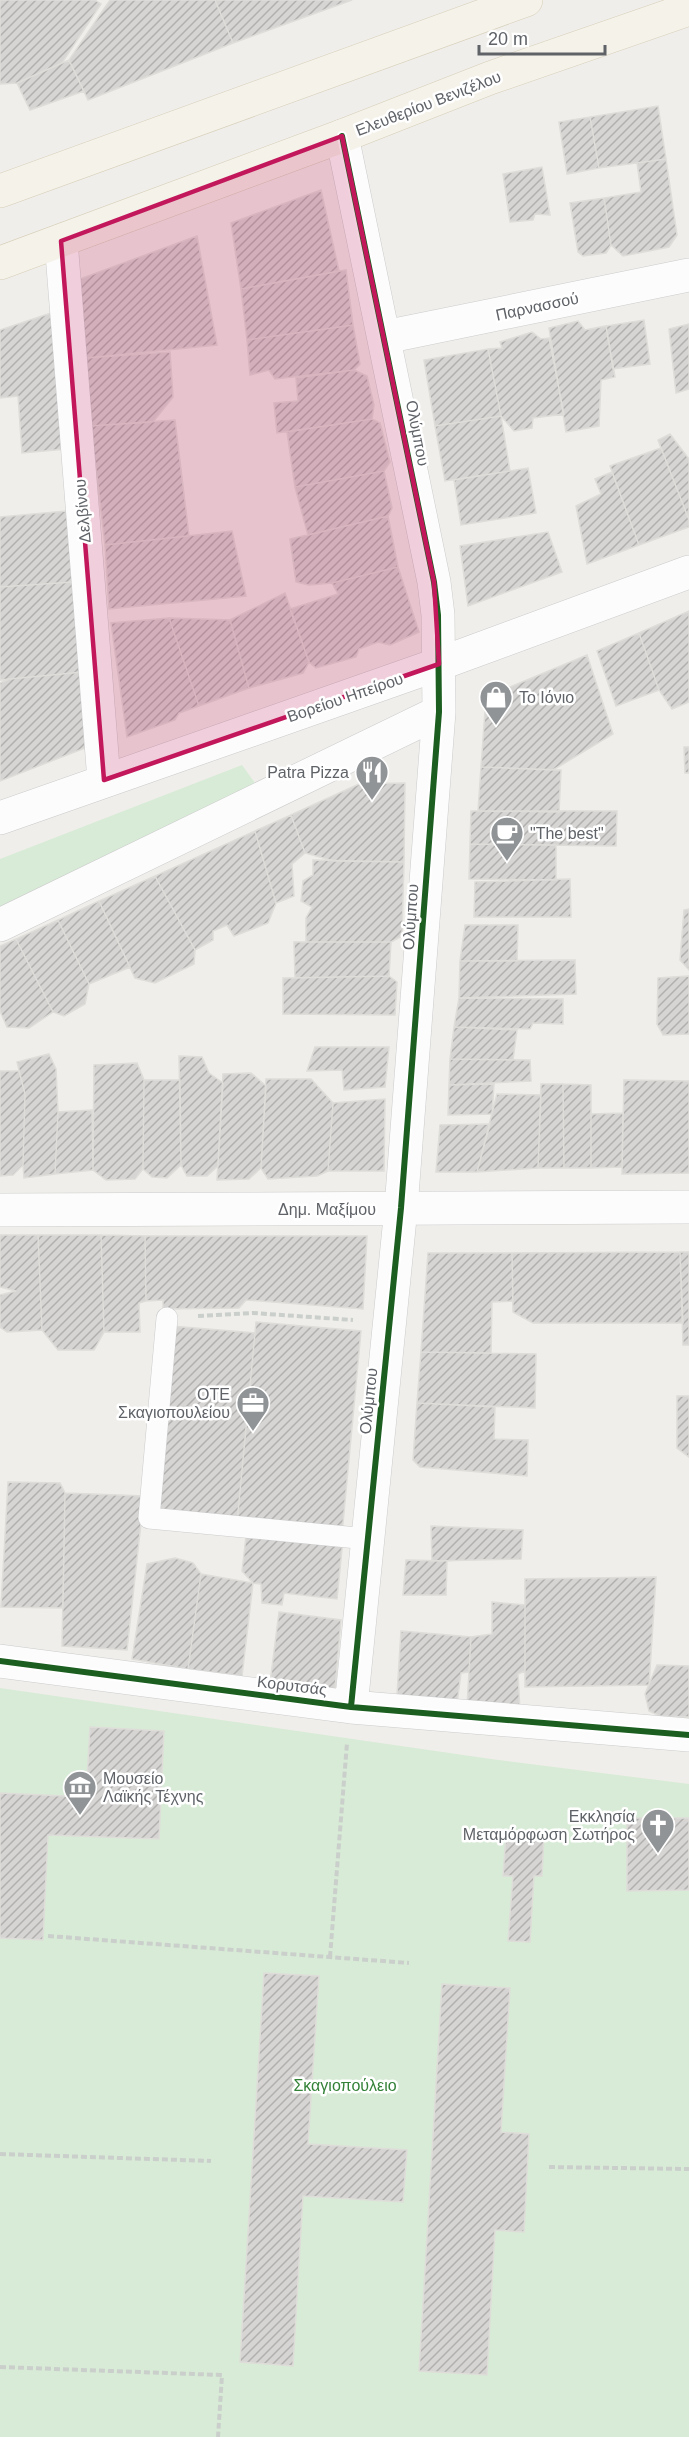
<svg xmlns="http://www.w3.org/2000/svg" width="689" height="2437" font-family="Helvetica,sans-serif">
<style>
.green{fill:#d8ebd6}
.building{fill:url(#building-hatch);stroke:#deddd9;stroke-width:1.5}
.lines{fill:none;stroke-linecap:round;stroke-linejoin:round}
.lane-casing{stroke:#cbcccc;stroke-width:22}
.street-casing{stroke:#cbcccc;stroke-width:34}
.secondary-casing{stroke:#cacacb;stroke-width:34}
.primary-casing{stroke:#d7ceb8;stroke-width:34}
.path{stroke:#cacfcc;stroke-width:4;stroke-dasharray:6 3;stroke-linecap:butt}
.lane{stroke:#fdfcfc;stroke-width:21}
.street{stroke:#fdfcfc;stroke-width:33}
.secondary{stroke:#fdfcfc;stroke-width:33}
.primary{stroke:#f4f2e9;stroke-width:33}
.cycleway-casing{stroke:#fff;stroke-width:10}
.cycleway{stroke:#1b5e20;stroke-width:6}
.marked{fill:#c2185b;fill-opacity:0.2;stroke:#c2185b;stroke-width:4.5;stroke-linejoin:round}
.labels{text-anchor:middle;stroke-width:5;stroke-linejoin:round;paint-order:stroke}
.street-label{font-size:16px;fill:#5f6368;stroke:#fff}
.poi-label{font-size:16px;fill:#5f6368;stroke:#fff;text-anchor:start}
.park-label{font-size:16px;fill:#348238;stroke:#fff}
</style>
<defs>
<pattern id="building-hatch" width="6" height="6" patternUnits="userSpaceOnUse" patternTransform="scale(1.5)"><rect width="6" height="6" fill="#d6d5d3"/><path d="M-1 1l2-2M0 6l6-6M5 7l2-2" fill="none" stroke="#b1b0af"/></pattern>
</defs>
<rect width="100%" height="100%" fill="#efeeea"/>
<path class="green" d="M 242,765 L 255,783 L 0,908 L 0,859 Z
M 0,1688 L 491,1759 L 689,1784 L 689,2437 L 0,2437 Z"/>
<path class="building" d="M 0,0 L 95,0 L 101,4 L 62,63 L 17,83 L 0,84 Z
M 110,0 L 215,0 L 233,43 L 88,100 L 69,60 Z
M 215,0 L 352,0 L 233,43 Z
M 69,60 L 84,91 L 30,110 L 17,83 Z
M 658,106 L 666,159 L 599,168 L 590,117 Z
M 590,117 L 599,168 L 567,174 L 559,122 Z
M 666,159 L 677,235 L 669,247 L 623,256 L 611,245 L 604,198 L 641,192 L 637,163 Z
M 542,167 L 550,215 L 535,214 L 533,220 L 510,222 L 503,174 Z
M 321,190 L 339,271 L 241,289 L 231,223 Z
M 604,198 L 611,245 L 606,253 L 583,256 L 578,252 L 570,203 Z
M 197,236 L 217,345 L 86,358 L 80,279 Z
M 346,270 L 353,325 L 247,340 L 241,289 Z
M 54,312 L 66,449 L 22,453 L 18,396 L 0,398 L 0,330 Z
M 644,320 L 650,364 L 613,369 L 606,326 Z
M 578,321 L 585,330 L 606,326 L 615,377 L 601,380 L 599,426 L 566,432 L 549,328 Z
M 689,324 L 689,389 L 676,393 L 669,329 Z
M 353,325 L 360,364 L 354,370 L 275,379 L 269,370 L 250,375 L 247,340 Z
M 532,332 L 541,339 L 549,338 L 564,414 L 533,418 L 532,428 L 514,431 L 501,416 L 488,349 L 502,348 L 500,342 Z
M 488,349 L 501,416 L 435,426 L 424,360 Z
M 170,352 L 173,397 L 153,422 L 91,426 L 86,358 Z
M 354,370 L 367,376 L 374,405 L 372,419 L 277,433 L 274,403 L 298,401 L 296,378 Z
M 501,416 L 510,471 L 445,481 L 435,426 Z
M 372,419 L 380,423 L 390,462 L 384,471 L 295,487 L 287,432 Z
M 175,420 L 189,536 L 105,545 L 91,426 Z
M 670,434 L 689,459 L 689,520 L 658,440 Z
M 661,448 L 689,520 L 689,527 L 639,545 L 610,466 Z
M 528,468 L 536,513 L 461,525 L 454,480 Z
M 384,471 L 392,508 L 388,516 L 308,535 L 295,487 Z
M 612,472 L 639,545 L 587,564 L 576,506 L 601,494 L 595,479 Z
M 66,511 L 73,582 L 0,587 L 0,517 Z
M 388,516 L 398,567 L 332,583 L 309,585 L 296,582 L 290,539 Z
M 232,531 L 246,596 L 109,609 L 105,545 Z
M 548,532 L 562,572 L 468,606 L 460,546 Z
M 398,567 L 419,632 L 390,645 L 378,642 L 359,649 L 356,657 L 316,668 L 309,662 L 290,609 L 338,594 L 332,583 Z
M 73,582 L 82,672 L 0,680 L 0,587 Z
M 285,593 L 309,662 L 303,673 L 249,688 L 230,620 Z
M 689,611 L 689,702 L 672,709 L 659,690 L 639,633 Z
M 169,618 L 230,620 L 249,688 L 199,706 Z
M 169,618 L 199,706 L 179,713 L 175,720 L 127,737 L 111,623 Z
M 639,633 L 659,690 L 616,706 L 597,651 Z
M 587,655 L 613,734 L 553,770 L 481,767 L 486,697 Z
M 82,672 L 85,748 L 0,781 L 0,683 L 9,679 Z
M 684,747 L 689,747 L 689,773 L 685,773 Z
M 481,767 L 561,770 L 559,812 L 478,811 Z
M 405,783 L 404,862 L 334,861 L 305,853 L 291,815 L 359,784 Z
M 471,811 L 617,811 L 616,846 L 470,844 Z
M 291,815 L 305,853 L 292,864 L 294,896 L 276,903 L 255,831 Z
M 255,831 L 276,903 L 268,923 L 234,936 L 227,925 L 213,931 L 213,940 L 195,950 L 155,876 Z
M 470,844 L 556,845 L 556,880 L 469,879 Z
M 313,860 L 404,862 L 402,936 L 391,942 L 306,942 L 306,918 L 312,907 L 301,901 L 303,881 L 313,875 Z
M 155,876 L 195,950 L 194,964 L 155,983 L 135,978 L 99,901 Z
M 570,879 L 571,917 L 474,917 L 475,882 Z
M 99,901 L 130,967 L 89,984 L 58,920 Z
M 689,909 L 689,970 L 680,960 L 684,910 Z
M 58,920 L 89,984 L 85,1004 L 64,1016 L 53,1012 L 16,939 Z
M 465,925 L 518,925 L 517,961 L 460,961 Z
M 16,939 L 53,1012 L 29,1028 L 7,1027 L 0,1011 L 0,946 Z
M 294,942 L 391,942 L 389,976 L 295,978 Z
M 575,960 L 576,994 L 459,998 L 460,961 Z
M 389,976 L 397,982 L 395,1015 L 283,1014 L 283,978 Z
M 689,976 L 689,1034 L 663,1035 L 657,1024 L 658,978 Z
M 459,998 L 563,999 L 563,1024 L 533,1023 L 530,1029 L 454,1027 Z
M 454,1027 L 517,1030 L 513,1060 L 450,1059 Z
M 315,1047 L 389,1047 L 385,1087 L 344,1090 L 342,1070 L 307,1071 Z
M 49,1054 L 56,1069 L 58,1112 L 55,1174 L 24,1178 L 23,1165 L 25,1094 L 17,1062 Z
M 179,1056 L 202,1057 L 209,1073 L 223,1083 L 218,1166 L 207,1176 L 187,1176 L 181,1165 Z
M 450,1059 L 530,1060 L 531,1081 L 449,1085 Z
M 137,1063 L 144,1080 L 143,1169 L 135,1179 L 106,1180 L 93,1170 L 94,1065 Z
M 0,1071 L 19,1071 L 25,1094 L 23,1165 L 13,1175 L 0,1176 Z
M 251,1073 L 266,1086 L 261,1168 L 249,1179 L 217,1180 L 223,1074 Z
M 266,1079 L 311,1079 L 333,1103 L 328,1171 L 317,1176 L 268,1179 L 261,1168 Z
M 144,1080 L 180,1080 L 181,1165 L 167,1178 L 152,1177 L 143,1169 Z
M 624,1080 L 689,1081 L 689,1173 L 622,1174 Z
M 494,1084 L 492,1114 L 448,1115 L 449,1085 Z
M 541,1084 L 563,1084 L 564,1168 L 538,1168 Z
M 563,1084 L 591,1085 L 591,1168 L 564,1168 Z
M 497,1094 L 541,1095 L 538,1168 L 477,1172 Z
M 385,1099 L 384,1171 L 328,1171 L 333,1103 Z
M 92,1110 L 93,1170 L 55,1174 L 58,1112 Z
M 623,1113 L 622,1167 L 591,1168 L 591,1114 Z
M 490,1124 L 477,1172 L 436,1172 L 440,1125 Z
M 0,1235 L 38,1235 L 42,1330 L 7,1332 L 0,1327 L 0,1295 L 16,1291 L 0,1287 Z
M 38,1235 L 101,1235 L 104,1332 L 94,1350 L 58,1350 L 42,1330 Z
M 101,1235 L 145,1236 L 146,1301 L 139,1303 L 140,1332 L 104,1332 Z
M 145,1236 L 367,1236 L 363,1309 L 246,1300 L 239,1308 L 163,1309 L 163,1300 L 146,1301 Z
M 680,1252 L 683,1323 L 533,1323 L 513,1312 L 512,1253 Z
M 680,1252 L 689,1252 L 689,1345 L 683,1345 Z
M 428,1253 L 512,1253 L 513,1301 L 492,1302 L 491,1353 L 421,1352 Z
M 256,1322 L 361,1331 L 342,1534 L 237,1523 Z
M 171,1326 L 255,1333 L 237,1523 L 154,1516 Z
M 421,1352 L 536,1354 L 535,1408 L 417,1403 Z
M 677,1396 L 689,1396 L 689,1457 L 677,1448 Z
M 417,1403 L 495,1407 L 494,1439 L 528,1440 L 527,1476 L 420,1467 L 413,1460 Z
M 8,1482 L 60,1483 L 65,1493 L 63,1608 L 1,1607 Z
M 65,1493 L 144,1496 L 127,1650 L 62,1646 Z
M 431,1526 L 523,1530 L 521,1559 L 432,1561 Z
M 247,1528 L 343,1539 L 337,1599 L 284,1593 L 282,1605 L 262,1603 L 261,1584 L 253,1583 L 242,1571 Z
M 175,1558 L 193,1563 L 201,1574 L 188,1669 L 132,1659 L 147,1564 Z
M 406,1560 L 447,1561 L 446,1595 L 403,1595 Z
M 201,1574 L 253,1583 L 242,1676 L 188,1669 Z
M 656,1577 L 649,1685 L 525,1687 L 525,1579 Z
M 492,1602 L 525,1605 L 525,1671 L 518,1674 L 520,1711 L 467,1707 L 471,1637 L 492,1634 Z
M 279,1612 L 341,1620 L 335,1689 L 270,1683 Z
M 401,1631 L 471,1637 L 469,1672 L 461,1673 L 457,1704 L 397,1695 Z
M 657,1665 L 689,1666 L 689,1717 L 660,1716 L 649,1711 L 645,1694 Z
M 90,1727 L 164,1731 L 159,1839 L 48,1835 L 43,1940 L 0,1938 L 0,1793 L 86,1797 Z
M 627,1818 L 689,1818 L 689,1890 L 627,1891 Z
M 506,1834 L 544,1835 L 542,1876 L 534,1876 L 530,1942 L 508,1941 L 513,1876 L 503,1876 Z
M 264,1973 L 319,1976 L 308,2144 L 407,2150 L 403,2202 L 303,2196 L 293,2366 L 240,2362 Z
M 442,1984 L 510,1988 L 501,2132 L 529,2134 L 524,2232 L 495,2230 L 487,2375 L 419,2371 Z"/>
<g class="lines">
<defs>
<path id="lane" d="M 167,1318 L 149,1518 L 368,1539"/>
<path id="street" d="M 342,136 L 434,582 L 438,615 L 439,712 L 401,1208 L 351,1707
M 61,241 L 104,780
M 385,337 L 689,275
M 0,925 L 439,712
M 0,1210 L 689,1207
M 0,1661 L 351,1707 L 689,1735"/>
<path id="secondary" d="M 0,818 L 439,664 L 689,572"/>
<path id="primary" d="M 0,191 L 526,0
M 0,263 L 342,136 L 490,78 L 689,9"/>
</defs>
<use href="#lane" class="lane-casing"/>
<use href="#street" class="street-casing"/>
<use href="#secondary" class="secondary-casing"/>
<use href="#primary" class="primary-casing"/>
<path class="path" d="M 198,1316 L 253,1313 L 353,1320
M 48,1936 L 409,1963
M 330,1957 L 347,1743
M 0,2154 L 211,2161
M 549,2167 L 689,2169
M 0,2367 L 222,2375 L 218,2437"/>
<use href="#lane" class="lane"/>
<use href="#street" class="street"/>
<use href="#secondary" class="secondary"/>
<use href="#primary" class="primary"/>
<defs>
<path id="cycleway" d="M 342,136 L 434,582 L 438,615 L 439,712 L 401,1208 L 351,1707
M 0,1661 L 351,1707 L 689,1735"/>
</defs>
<use href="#cycleway" class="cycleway-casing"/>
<use href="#cycleway" class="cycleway"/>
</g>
<path class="marked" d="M 342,136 L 434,582 L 439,664 L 104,780 L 61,241 Z"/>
<defs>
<symbol id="shop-pin" viewBox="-11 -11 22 30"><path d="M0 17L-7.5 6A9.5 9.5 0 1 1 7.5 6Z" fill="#919496" stroke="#fff"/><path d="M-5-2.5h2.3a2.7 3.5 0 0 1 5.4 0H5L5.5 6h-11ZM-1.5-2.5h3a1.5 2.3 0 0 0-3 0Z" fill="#fff"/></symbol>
<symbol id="restaurant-pin" viewBox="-11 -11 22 30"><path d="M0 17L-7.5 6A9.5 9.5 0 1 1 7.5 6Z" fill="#919496" stroke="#fff"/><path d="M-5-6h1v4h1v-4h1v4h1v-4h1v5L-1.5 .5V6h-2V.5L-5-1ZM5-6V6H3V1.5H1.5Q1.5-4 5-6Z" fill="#fff"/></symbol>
<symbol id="cafe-pin" viewBox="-11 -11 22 30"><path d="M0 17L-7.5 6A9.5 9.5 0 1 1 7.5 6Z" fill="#919496" stroke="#fff"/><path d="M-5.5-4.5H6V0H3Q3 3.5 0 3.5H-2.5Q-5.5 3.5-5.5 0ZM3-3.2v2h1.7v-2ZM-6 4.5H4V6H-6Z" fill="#fff"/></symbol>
<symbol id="office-pin" viewBox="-11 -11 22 30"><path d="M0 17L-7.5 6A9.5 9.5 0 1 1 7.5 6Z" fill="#919496" stroke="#fff"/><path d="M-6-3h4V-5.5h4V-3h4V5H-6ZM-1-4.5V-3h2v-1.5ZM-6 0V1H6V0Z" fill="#fff"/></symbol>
<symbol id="museum-pin" viewBox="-11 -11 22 30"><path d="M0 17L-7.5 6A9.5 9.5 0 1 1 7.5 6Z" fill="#919496" stroke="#fff"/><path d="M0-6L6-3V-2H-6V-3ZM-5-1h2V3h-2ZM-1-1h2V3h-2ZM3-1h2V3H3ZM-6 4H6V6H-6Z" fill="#fff"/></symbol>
<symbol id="church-pin" viewBox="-11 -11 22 30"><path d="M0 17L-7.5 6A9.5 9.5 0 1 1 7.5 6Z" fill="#919496" stroke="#fff"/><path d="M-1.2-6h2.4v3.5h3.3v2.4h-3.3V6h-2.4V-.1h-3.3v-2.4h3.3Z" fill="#fff"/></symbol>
</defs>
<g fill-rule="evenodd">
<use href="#shop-pin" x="477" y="678" width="38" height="52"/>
<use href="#restaurant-pin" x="353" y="753" width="38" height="52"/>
<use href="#cafe-pin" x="488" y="814" width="38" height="52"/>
<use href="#office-pin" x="234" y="1384" width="38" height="52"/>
<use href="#museum-pin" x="61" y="1768" width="38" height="52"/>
<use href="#church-pin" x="639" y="1806" width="38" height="52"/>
</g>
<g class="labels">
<g class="street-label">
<text transform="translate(428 103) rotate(-21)" y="6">Ελευθερίου Βενιζέλου</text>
<text transform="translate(537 306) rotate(-12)" y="6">Παρνασσού</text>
<text transform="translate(418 433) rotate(79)" y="6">Ολύμπου</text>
<text transform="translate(82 511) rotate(-95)" y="6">Δελβίνου</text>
<text transform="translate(345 697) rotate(-19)" y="6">Βορείου Ηπείρου</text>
<text transform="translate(410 917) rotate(-86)" y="6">Ολύμπου</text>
<text x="327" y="1215">Δημ. Μαξίμου</text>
<text transform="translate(368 1401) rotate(-84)" y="6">Ολύμπου</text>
<text transform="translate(292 1685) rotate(7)" y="6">Κορυτσάς</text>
</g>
<g class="poi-label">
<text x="519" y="703">Το Ιόνιο</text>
<text x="349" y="778" text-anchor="end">Patra Pizza</text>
<text x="530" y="839">"The best"</text>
<text x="230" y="1400" text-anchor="end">ΟΤΕ<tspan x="230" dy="18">Σκαγιοπουλείου</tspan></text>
<text x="103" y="1784">Μουσείο<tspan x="103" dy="18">Λαϊκής Τέχνης</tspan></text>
<text x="635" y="1822" text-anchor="end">Εκκλησία<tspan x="635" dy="18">Μεταμόρφωση Σωτήρος</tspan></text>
</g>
<g class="park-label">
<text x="345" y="2091">Σκαγιοπούλειο</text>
</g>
</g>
<path d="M479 45v9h126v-9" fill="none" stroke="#5f6368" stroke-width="3"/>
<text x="488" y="45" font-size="18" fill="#5f6368" stroke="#ffffff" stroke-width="4.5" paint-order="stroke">20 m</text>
</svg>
